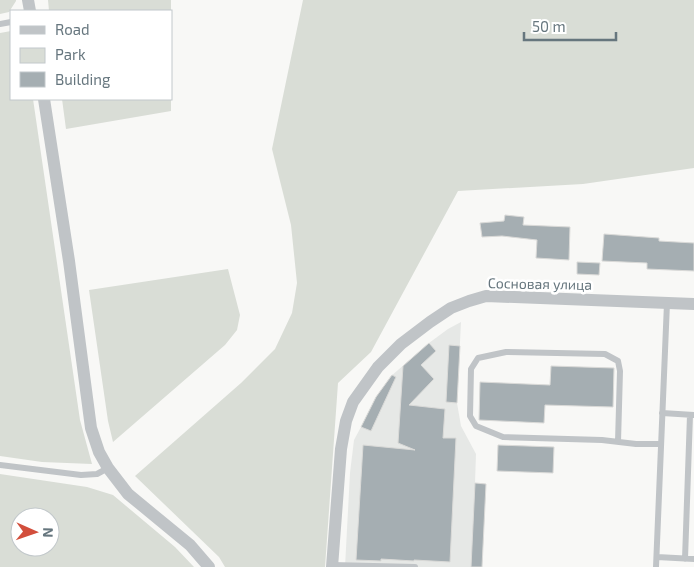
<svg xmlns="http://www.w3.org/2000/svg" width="694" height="567" font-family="'Exo 2',sans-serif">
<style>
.built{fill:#e6e8e6}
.green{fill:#d9ddd6;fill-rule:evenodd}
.building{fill:#a5aeb2;stroke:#dadad8}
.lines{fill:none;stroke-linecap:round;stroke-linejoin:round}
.lane{stroke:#c0c4c7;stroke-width:6}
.street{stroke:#c0c4c7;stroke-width:12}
.labels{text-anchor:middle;stroke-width:5;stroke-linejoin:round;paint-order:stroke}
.street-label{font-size:14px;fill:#66767e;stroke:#fff}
</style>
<rect width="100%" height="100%" fill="#f8f8f6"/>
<path class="built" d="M 461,322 L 457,403 L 461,426 L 476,454 L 475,483 L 486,484 L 482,567 L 345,567 L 350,473 L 354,440 L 361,427 L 376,397 L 390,377 L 429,343 L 448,329 Z"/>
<path class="green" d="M 0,0 L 16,0 L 16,1 L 9,12 L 0,14 Z
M 48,0 L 171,0 L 171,11 L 49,11 Z
M 303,0 L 694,0 L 694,168 L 583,184 L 458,191 L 371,352 L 338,383 L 325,567 L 225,567 L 219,557 L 135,476 L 241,383 L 275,349 L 292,313 L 297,283 L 291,225 L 272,149 Z
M 11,31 L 11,99 L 33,99 L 80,420 L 92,464 L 42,462 L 0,456 L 0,33 Z
M 62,99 L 171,99 L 171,111 L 66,129 Z
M 228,269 L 240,315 L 237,330 L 225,345 L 113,442 L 108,421 L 89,290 Z
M 0,474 L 87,487 L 113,495 L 175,547 L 194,567 L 0,567 ZM 20,517 L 50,517 L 50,547 L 20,547 Z"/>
<path class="building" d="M 505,215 L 524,217 L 523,225 L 570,227 L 569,260 L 536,258 L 537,240 L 502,236 L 482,237 L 480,223 L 504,221 Z
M 604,234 L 659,238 L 659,241 L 694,243 L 694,271 L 647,269 L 647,263 L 602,261 Z
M 577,262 L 600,263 L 599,275 L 577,274 Z
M 429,343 L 436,351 L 421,365 L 434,379 L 409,405 L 445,409 L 443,438 L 456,438 L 450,562 L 414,560 L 414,561 L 381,559 L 381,561 L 356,560 L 363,445 L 415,450 L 398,443 L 403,366 Z
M 449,345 L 460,346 L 457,403 L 446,402 Z
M 551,366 L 614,368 L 613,407 L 545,405 L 544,423 L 479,420 L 480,382 L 550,385 Z
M 392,375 L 396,377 L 371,431 L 361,427 L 376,397 Z
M 498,445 L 554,447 L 553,473 L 497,471 Z
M 475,483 L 486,484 L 482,567 L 471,567 Z"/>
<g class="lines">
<path class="lane" d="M 0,24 L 11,22
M 662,413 L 694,415
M 618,442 L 620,371 L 618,361 L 605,354 L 506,352 L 478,358 L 471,369 L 470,416 L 476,426 L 503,437 L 602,440 L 636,444 L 661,444
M 0,465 L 81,475 L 97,474 L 108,468
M 657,557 L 694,559
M 685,559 L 690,415
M 332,565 L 415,567
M 656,567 L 667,303"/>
<path class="street" d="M 28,0 L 30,11
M 44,99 L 69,261 L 91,428 L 99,452 L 108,468 L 128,494 L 190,545 L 209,567
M 332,567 L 341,449 L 346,421 L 353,402 L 378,367 L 401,344 L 430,322 L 451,308 L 469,301 L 486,296 L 694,304"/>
</g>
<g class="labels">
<g class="street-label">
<text transform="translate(540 284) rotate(1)" y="5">Сосновая улица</text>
</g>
</g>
<rect x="10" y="10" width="162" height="90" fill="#ffffff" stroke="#c2c8cb"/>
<rect x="20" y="26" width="25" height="8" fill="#c0c4c7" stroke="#c2c8cb"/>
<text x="55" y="35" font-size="15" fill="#66767e">Road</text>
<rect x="20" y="48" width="25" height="15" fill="#d9ddd6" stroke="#c2c8cb"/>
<text x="55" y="60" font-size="15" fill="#66767e">Park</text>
<rect x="20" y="72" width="25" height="15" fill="#a5aeb2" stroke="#c2c8cb"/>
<text x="55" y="85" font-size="15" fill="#66767e">Building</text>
<g transform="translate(35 532) rotate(92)"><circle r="24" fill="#ffffff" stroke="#c2c8cb"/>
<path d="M0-4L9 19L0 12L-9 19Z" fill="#d24e3c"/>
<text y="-8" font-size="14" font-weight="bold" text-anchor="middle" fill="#66767e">N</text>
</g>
<path d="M524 32v8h92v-8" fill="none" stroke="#66767e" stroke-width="2.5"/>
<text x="532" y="32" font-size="15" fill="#66767e" stroke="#ffffff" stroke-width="4" paint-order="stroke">50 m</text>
</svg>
